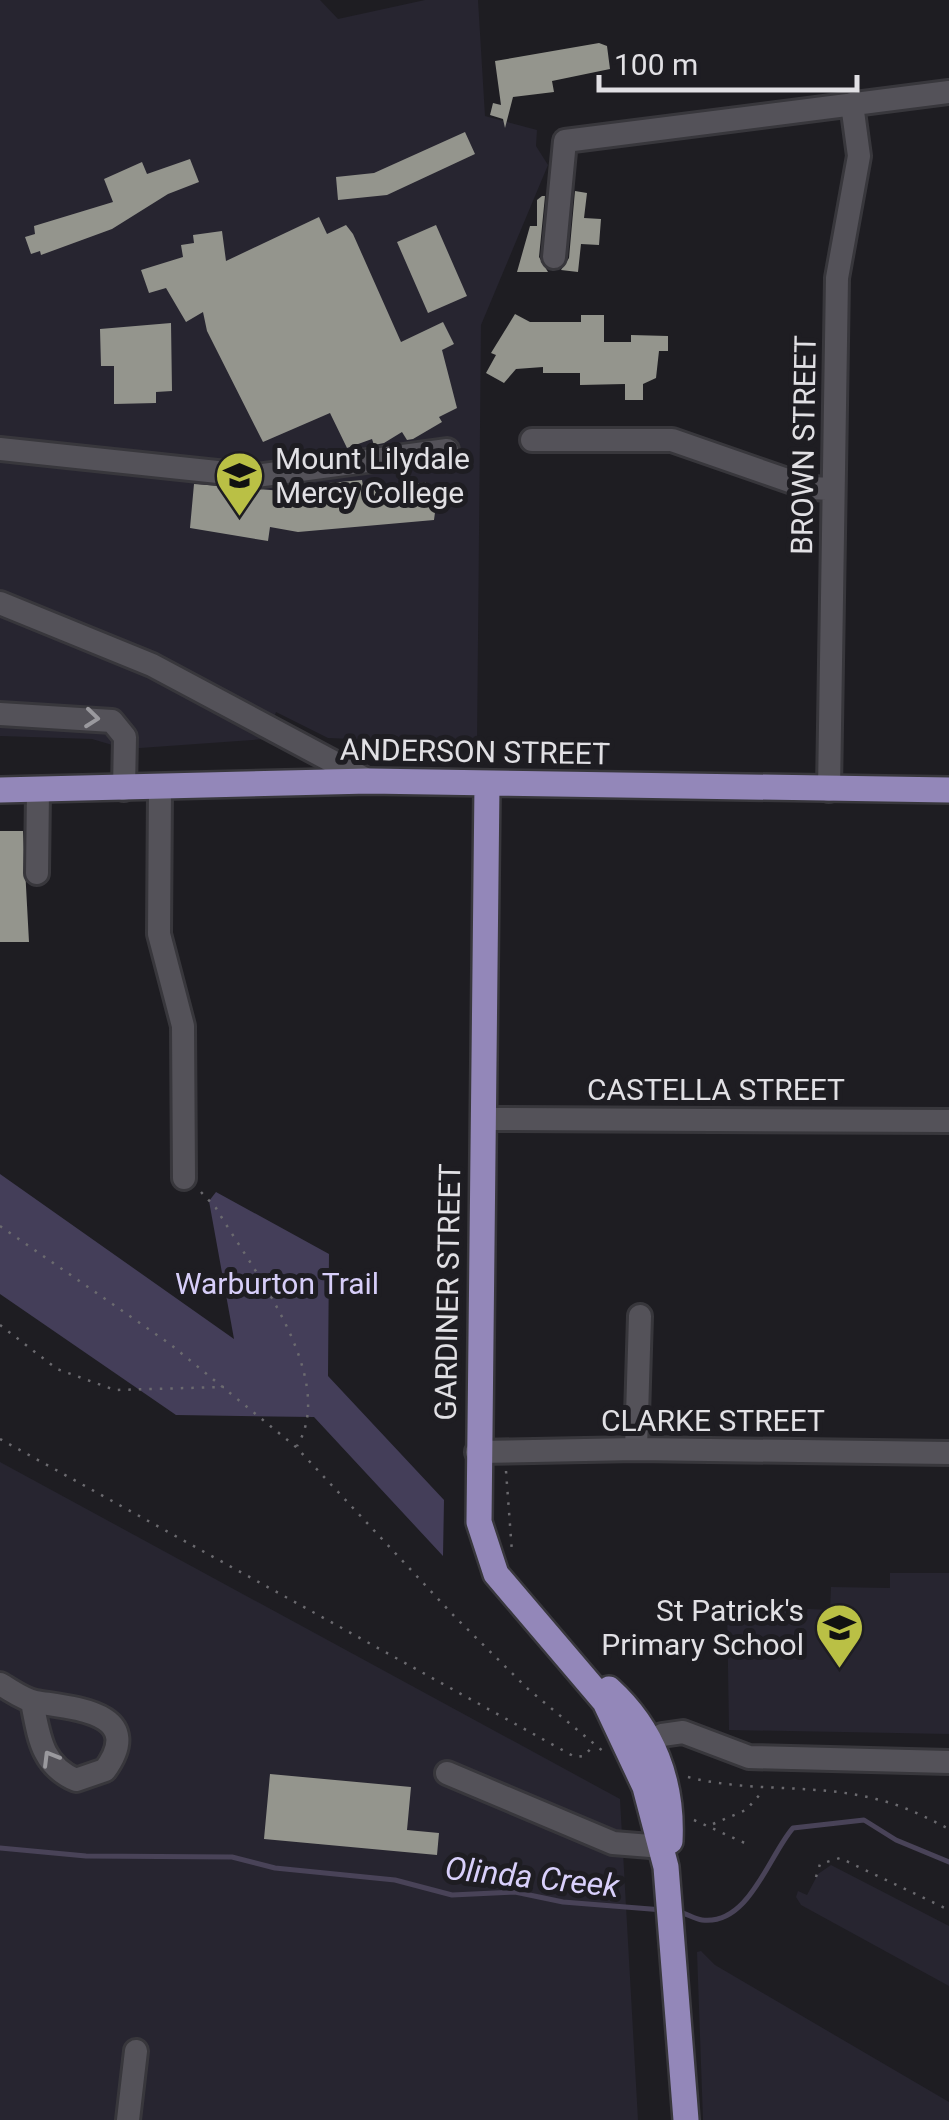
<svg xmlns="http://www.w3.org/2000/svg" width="949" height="2120" font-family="Roboto,sans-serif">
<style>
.built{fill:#272530}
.green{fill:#443e59}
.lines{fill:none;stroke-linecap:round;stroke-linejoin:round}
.stream{stroke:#494358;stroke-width:5}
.building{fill:#94958d}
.minor-casing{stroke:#38373c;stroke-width:28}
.major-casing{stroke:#38373c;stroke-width:30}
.path{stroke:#6b6a6f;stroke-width:2.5;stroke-dasharray:2.5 8;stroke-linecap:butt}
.minor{stroke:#545259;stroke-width:22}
.major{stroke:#9387b9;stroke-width:25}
.oneway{stroke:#9a999e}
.labels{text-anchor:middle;stroke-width:10;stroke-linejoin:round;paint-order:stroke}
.street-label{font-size:30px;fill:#e1e0e4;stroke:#1e1d22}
.poi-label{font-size:30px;fill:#e1e0e4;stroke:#1e1d22;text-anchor:start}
.park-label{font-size:30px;fill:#d7cef9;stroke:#1e1d22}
.water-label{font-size:32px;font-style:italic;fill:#d9d0fb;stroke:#1e1d22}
</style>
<rect width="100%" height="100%" fill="#1e1d22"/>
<path class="built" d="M 0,0 L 320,0 L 338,19 L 425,0 L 478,0 L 485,116 L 537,130 L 536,146 L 548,165 L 481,325 L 477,744 L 328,738 L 276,712 L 266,739 L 126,749 L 92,739 L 0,736 Z
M 0,1462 L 620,1799 L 638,2120 L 0,2120 Z
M 890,1573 L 949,1573 L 949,1734 L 729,1730 L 727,1605 L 830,1610 L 831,1587 L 890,1588 Z
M 831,1865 L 949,1926 L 949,1986 L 801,1905 L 796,1897 L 798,1891 L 807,1895 L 818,1874 Z
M 701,1951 L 715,1965 L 949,2102 L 949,2120 L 703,2120 L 697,1952 Z"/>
<path class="green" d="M 0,1174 L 234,1339 L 209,1201 L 216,1192 L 329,1254 L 328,1376 L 444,1500 L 443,1556 L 314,1417 L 176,1415 L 0,1294 Z"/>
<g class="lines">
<path class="stream" d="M 0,1848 L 86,1856 L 232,1857 L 275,1868 L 395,1880 L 452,1895 L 515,1892 L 563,1902 L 663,1910
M 679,1912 C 688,1914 694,1919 702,1920 C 749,1926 769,1855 793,1828 L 864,1820 L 896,1840 L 949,1862"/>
</g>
<path class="building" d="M 599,43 L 607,46 L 610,69 L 552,81 L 554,92 L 513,97 L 505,128 L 503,119 L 490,115 L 493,103 L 501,105 L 495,61 Z
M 465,132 L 475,154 L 387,195 L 338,200 L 336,177 L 374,173 Z
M 190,159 L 199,182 L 168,194 L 112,229 L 41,255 L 40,251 L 31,254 L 25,237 L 35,234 L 34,226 L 113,202 L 104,179 L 142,162 L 147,174 Z
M 575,191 L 587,193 L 584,218 L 601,219 L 599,245 L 581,244 L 578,272 L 561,270 L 569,258 Z
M 542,196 L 545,196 L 539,257 L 548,272 L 517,272 L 530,226 L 537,226 L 537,200 Z
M 319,217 L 327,234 L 346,225 L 353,234 L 401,342 L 443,322 L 454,344 L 442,350 L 457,408 L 439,417 L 442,422 L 413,439 L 407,440 L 402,432 L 384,443 L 374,445 L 372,439 L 347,448 L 330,413 L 263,442 L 207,331 L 203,312 L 186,322 L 166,288 L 149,293 L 141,270 L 183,257 L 181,245 L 194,243 L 193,235 L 222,231 L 226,261 Z
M 436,225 L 467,296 L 428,313 L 397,242 Z
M 515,314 L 530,322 L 581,322 L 581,315 L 604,315 L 604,342 L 631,342 L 631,335 L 668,336 L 668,351 L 659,351 L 656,378 L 643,384 L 643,400 L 625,400 L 625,384 L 580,385 L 580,373 L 543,373 L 543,367 L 516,369 L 504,383 L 486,373 L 496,355 L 491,353 Z
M 171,323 L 172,391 L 156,392 L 156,403 L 114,404 L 114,366 L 101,366 L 100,329 Z
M 362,480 L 364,492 L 426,482 L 427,492 L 438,490 L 434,520 L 298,532 L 270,527 L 268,541 L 190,528 L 194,484 L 297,492 L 296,486 Z
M 0,831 L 23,831 L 29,942 L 0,942 Z
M 270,1774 L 411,1787 L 407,1830 L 439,1833 L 437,1855 L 264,1839 Z"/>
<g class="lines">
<defs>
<path id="minor" d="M 554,257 L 565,141 L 949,92
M 532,440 L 672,440 L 810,488 L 832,489
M 0,449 L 256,476 L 447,450
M 0,603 L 152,665 L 369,781
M 0,714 L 112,721 L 125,737 L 124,789
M 160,789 L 159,934 L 183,1026 L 184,1178
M 829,790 L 837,278 L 859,156 L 852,104
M 37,873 L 38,791
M 483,1119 L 949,1121
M 636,1449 L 640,1316
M 477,1452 L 636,1449 L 949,1453
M 0,1684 C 11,1690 24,1700 36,1702 C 72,1708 147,1712 105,1770 L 76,1780 C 41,1765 39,1736 32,1702
M 636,1748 L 662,1735 L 683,1732 L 749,1757 L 949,1762
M 447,1773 L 613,1843 L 663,1847
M 128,2120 L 136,2051"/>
<path id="major" d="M 487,784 L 479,1522 L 496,1574 L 605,1702 L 645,1787 L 666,1867 L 686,2120
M 0,790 L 369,781 L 949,790
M 609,1689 C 653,1729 673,1782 670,1841"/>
</defs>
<use href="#minor" class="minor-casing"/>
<use href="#major" class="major-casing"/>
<path class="path" d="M 201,1192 L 216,1208 C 251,1268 339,1377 297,1446
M 0,1226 L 170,1344 L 296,1447 L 455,1617 L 528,1689 L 604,1752
M 0,1325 L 57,1369 L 115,1390 L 224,1387
M 0,1439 L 575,1757 L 584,1756 L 595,1744
M 506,1471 L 512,1552
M 688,1777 C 750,1793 814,1783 876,1799 C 902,1805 926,1817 949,1829
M 694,1820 L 749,1845
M 713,1824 L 746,1810 L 763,1791
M 816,1877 L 820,1864 L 840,1858 L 949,1910"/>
<use href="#minor" class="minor"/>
<use href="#major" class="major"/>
</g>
<defs><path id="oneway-chevron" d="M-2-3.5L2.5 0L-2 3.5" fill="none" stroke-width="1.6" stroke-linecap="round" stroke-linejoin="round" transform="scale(2.5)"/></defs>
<g class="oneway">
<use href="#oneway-chevron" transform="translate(92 718) rotate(6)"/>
<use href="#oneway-chevron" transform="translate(50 1758) rotate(-121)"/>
</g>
<defs>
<symbol id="school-pin" viewBox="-11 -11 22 30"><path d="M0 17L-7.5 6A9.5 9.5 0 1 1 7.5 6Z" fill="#bac045" stroke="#1e1d22"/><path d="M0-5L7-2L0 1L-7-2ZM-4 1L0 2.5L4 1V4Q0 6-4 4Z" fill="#111"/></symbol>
</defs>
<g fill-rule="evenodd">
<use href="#school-pin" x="212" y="448" width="55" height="75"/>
<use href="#school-pin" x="812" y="1600" width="55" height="75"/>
</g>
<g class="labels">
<g class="street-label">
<text transform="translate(804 445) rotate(-89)" y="10">BROWN STREET</text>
<text transform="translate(475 752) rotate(1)" y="10">ANDERSON STREET</text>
<text x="716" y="1100">CASTELLA STREET</text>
<text transform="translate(448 1292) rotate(-89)" y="10">GARDINER STREET</text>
<text x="713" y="1431">CLARKE STREET</text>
</g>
<g class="poi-label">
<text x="275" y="469">Mount Lilydale<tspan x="275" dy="34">Mercy College</tspan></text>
<text x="804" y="1621" text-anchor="end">St Patrick's<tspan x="804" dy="34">Primary School</tspan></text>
</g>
<g class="park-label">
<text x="277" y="1294">Warburton Trail</text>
</g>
<g class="water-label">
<text transform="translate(532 1877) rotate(6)" y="11">Olinda Creek</text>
</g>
</g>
<path d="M599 75v15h258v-15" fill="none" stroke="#e1e0e4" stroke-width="5"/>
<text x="614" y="75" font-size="30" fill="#e1e0e4" stroke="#1e1d22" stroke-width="8" paint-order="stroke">100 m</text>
</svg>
